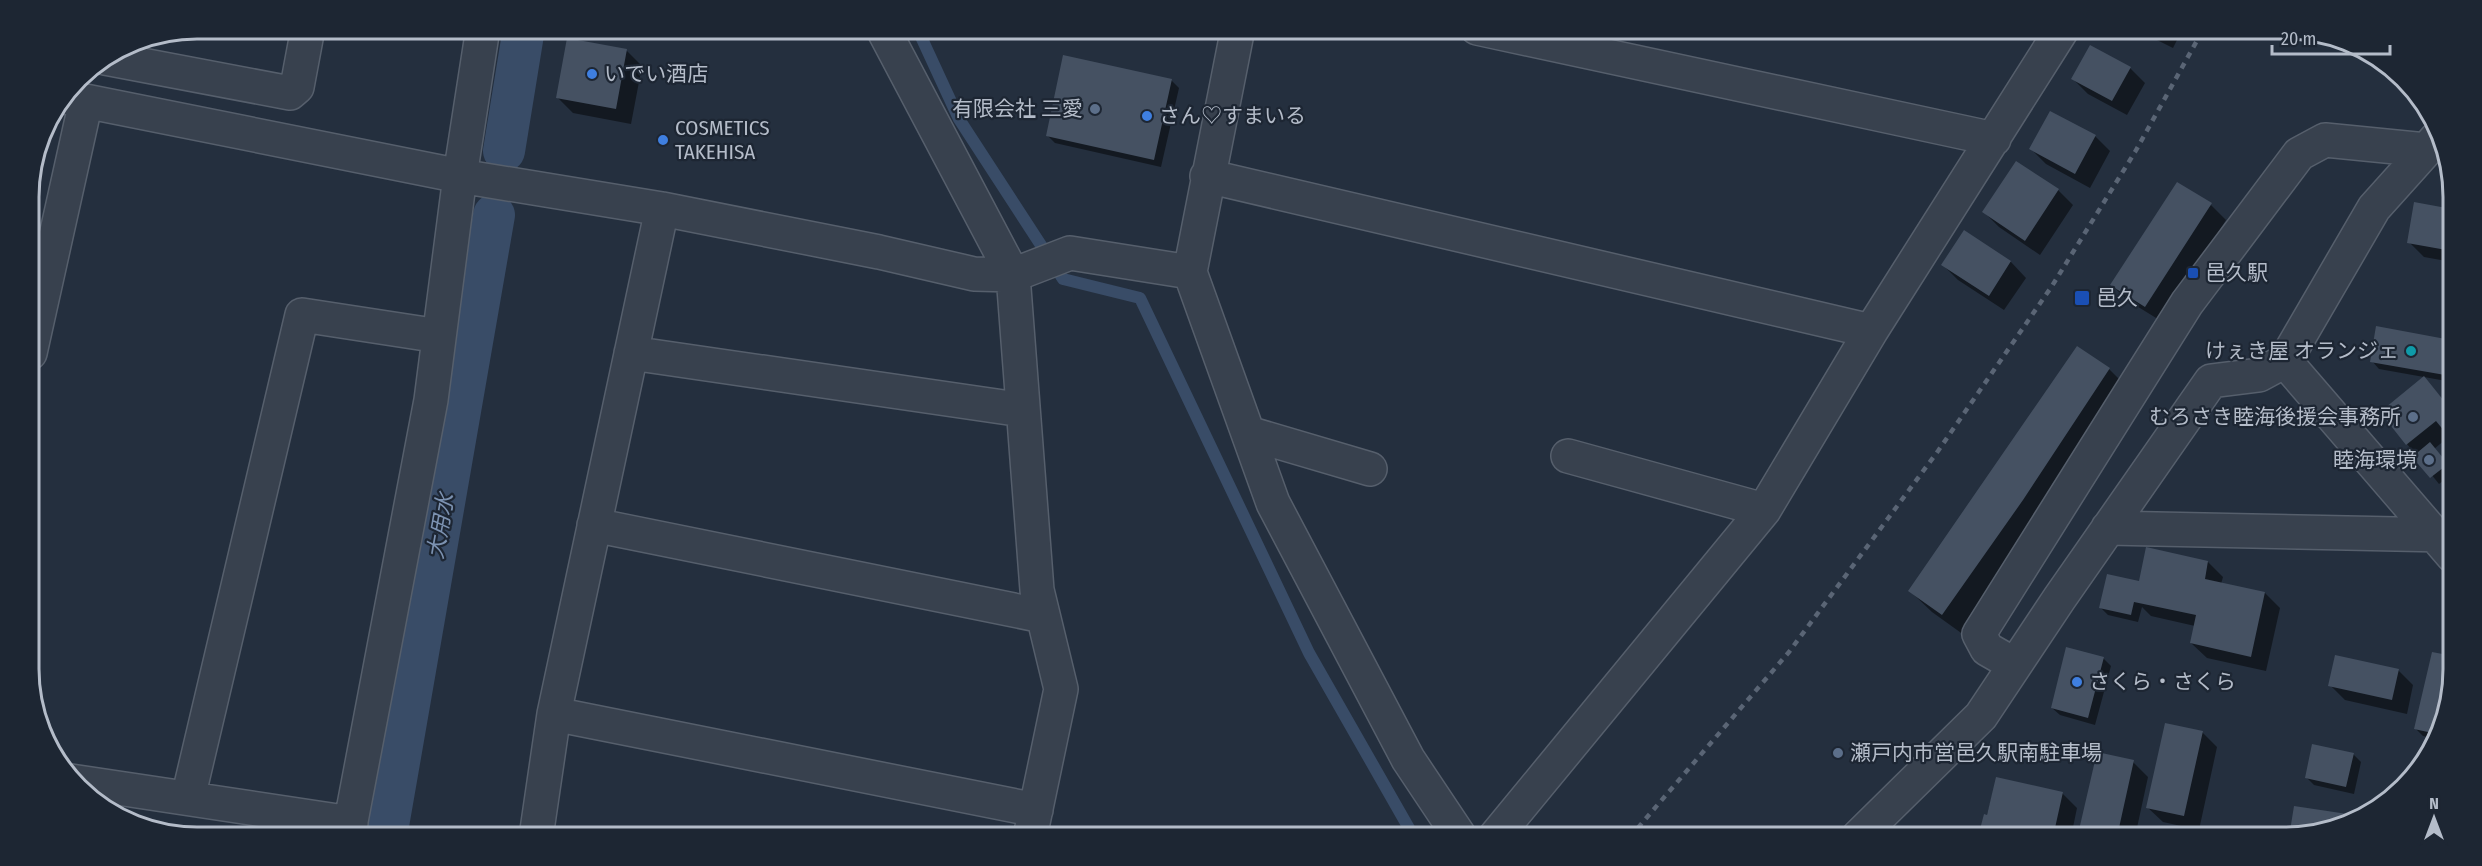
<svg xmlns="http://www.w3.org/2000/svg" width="2482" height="866" font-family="'Fira Sans Condensed','Noto Sans JP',sans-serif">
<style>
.shadow{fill:#0007}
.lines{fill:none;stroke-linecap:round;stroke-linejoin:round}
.stream{stroke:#394c67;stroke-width:12}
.canal{stroke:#394c67;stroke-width:42}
.building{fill:#455162}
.minor-casing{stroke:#565f6c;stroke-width:36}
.minor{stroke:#38414e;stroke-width:33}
.rail{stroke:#5a6575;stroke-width:4.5;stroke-dasharray:6 6;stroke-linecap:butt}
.shop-dot{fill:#3f7fe0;stroke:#1d2633;stroke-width:2}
.service-dot{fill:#5c6f8a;stroke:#1d2633;stroke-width:2}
.transit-dot{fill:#1a4fb4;stroke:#1d2633;stroke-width:2}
.culture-dot{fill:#0f9aa8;stroke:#1d2633;stroke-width:2}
.labels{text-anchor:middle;stroke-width:4.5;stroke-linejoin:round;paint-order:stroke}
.poi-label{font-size:21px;fill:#b4bcc9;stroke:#1d2633;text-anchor:start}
.water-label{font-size:22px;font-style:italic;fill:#7c92b1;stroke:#1d2633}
.rim{fill:none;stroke:#b4bcc9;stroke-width:3}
</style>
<rect width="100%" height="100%" fill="#242f3e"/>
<path class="shadow" d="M 401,28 L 428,28 L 427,34 Z
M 2133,28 L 2183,28 L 2173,48 Z
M 2090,47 L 2130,68 L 2145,83 L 2127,115 L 2088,94 L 2073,79 Z
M 627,51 L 642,66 L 631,124 L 573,113 L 558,98 Z
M 1171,80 L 1179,88 L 1161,167 L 1055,143 L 1048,136 Z
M 2095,136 L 2110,151 L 2090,188 L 2046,164 L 2031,149 Z
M 2017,163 L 2058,190 L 2073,205 L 2040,255 L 1999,227 L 1984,212 Z
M 2416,204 L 2452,210 L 2452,262 L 2424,257 L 2409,242 Z
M 2211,205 L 2226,220 L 2161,321 L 2127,300 L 2112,285 Z
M 1965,232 L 2011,262 L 2026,278 L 2004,310 L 1958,280 L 1943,265 Z
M 2451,341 L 2452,382 L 2379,369 L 2372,361 Z
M 2109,369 L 2130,390 L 1964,635 L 1932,612 L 1910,591 Z
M 2424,378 L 2453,411 L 2453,437 L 2451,435 L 2434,449 L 2453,473 L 2439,484 L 2407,444 Z
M 2208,562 L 2223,577 L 2221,584 L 2265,593 L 2280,608 L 2266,671 L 2207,658 L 2191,643 L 2195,626 L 2151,616 L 2142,607 L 2138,622 L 2108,615 L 2101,608 L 2140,583 Z
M 2433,653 L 2453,658 L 2445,723 L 2434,738 L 2423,736 L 2416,729 Z
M 2103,658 L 2111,666 L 2095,725 L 2060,715 L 2052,708 Z
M 2398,670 L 2413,685 L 2407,714 L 2345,700 L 2330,685 Z
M 2202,732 L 2217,747 L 2199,830 L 2163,822 L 2147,807 Z
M 2353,754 L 2361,762 L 2354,794 L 2314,785 L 2306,777 Z
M 2133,762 L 2148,777 L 2135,837 L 2089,837 L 2081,829 Z
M 1997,778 L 2062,793 L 2077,808 L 2071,837 L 1981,837 Z
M 2295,807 L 2351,817 L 2290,837 Z"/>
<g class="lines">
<path class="stream" d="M 917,28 L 959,119 L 1063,279 L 1140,298 L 1309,653 L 1414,837"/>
<path class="canal" d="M 504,151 L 524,28
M 386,837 L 494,215"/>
</g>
<path class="building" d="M 567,38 L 627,49 L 616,109 L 556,98 Z
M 2090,45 L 2131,67 L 2112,101 L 2071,79 Z
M 1063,55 L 1172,79 L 1154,160 L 1046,136 Z
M 2050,111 L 2096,135 L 2075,174 L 2029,149 Z
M 2016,161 L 2059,189 L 2025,241 L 1982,212 Z
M 2177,182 L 2212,203 L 2145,307 L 2110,285 Z
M 2414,202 L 2452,209 L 2452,251 L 2407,243 Z
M 1964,230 L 2011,261 L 1989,296 L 1941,265 Z
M 2376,326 L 2451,340 L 2445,375 L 2370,362 Z
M 2077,346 L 2110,368 L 2023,500 L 1942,615 L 1908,591 Z
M 2424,376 L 2453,412 L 2453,426 L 2445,432 L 2436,421 L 2406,445 L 2380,412 Z
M 2430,442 L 2448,464 L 2430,478 L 2412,457 Z
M 2146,547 L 2208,561 L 2205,579 L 2265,592 L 2251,657 L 2190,643 L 2196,615 L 2134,602 L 2131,615 L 2099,608 L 2107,574 L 2139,581 Z
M 2066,647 L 2104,657 L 2088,718 L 2051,708 Z
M 2432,652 L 2453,656 L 2445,723 L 2437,734 L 2414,729 Z
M 2335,655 L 2399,669 L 2392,700 L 2328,686 Z
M 2165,723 L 2203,731 L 2184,816 L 2146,808 Z
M 2312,744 L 2354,753 L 2346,787 L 2305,778 Z
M 2097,752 L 2134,760 L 2117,837 L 2079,830 Z
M 1996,777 L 2063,792 L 2053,837 L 1978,837 L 1984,814 L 1987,815 Z
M 2294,806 L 2354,815 L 2296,837 L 2289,837 Z"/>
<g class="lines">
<defs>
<path id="minor" d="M 1477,28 L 1994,139
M 883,29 L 1013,275 L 1070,253 L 1190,272 L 1238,28
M 105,58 L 290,93 L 297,87 L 308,28
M 65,97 L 460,176 L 662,209 L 879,252 L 974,274 L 1013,275 L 1037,590 L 1061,689 L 1030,837
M 2436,139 L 2374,208 L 2285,361 L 2453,556
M 1207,176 L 1871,331
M 1190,272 L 1273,503 L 1408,759 L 1460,837
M 30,353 L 86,101
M 631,353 L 1023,410
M 1248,433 L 1370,469
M 1568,456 L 1764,510
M 594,525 L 1043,616
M 2108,528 L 2445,535
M 2015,665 L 1987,649 L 1979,634 L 2187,303 L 2299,154 L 2325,140 L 2426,150
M 554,714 L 1036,810
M 71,781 L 351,823
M 188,798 L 302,315 L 439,336
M 348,837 L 431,400 L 460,176 L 483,28
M 536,837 L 554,714 L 662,209
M 1495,837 L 1764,510 L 1871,331 L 2063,28
M 1858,837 L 1981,716 L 2059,599 L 2211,381 L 2259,375 L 2285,361"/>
</defs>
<use href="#minor" class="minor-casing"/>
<use href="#minor" class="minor"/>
<path class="rail" d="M 1630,837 L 1789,652 L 1938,451 L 2052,286 L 2135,152 L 2204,28"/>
</g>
<g class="shop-dot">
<circle cx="592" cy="74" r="6"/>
<circle cx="1147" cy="116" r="6"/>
<circle cx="663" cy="140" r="6"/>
<circle cx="2077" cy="682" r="6"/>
</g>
<g class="service-dot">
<circle cx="1095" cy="109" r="6"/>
<circle cx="2413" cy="417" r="6"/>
<circle cx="2429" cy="460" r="6"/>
<circle cx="1838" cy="753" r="6"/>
</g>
<g class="transit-dot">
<rect x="2187" y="267" width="12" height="12" rx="3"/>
<rect x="2074" y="290" width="16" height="16" rx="3"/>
</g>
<circle class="culture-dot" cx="2411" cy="351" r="6"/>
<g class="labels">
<g class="poi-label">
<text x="604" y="81">いでい酒店</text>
<text x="1083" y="116" text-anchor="end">有限会社 三愛</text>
<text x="1159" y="123">さん♡すまいる</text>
<text x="675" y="135">COSMETICS<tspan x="675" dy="24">TAKEHISA</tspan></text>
<text x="2205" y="280">邑久駅</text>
<text x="2096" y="305">邑久</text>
<text x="2399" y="358" text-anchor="end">けぇき屋 オランジェ</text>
<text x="2401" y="424" text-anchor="end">むろさき睦海後援会事務所</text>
<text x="2417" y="467" text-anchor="end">睦海環境</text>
<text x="2089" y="689">さくら・さくら</text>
<text x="1850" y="760">瀬戸内市営邑久駅南駐車場</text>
</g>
<g class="water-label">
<text transform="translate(440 526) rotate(-80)" y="8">大用水</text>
</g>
</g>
<path d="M0 0H2482V866H0ZM197 39H2285A158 158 0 0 1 2443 197V669A158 158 0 0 1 2285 827H197A158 158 0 0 1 39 669V197A158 158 0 0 1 197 39Z" fill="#1d2633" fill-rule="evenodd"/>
<path class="rim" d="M197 39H2285A158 158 0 0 1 2443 197V669A158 158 0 0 1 2285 827H197A158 158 0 0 1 39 669V197A158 158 0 0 1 197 39Z"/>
<g transform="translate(2434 818)" stroke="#1d2633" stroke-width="4.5" paint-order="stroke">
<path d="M0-4.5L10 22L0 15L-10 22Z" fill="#b4bcc9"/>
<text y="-9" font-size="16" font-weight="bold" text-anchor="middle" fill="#b4bcc9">N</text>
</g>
<path d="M2272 45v9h118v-9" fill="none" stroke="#b4bcc9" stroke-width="3"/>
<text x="2281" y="45" font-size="18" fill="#b4bcc9" stroke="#1d2633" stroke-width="4.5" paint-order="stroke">20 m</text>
</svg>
